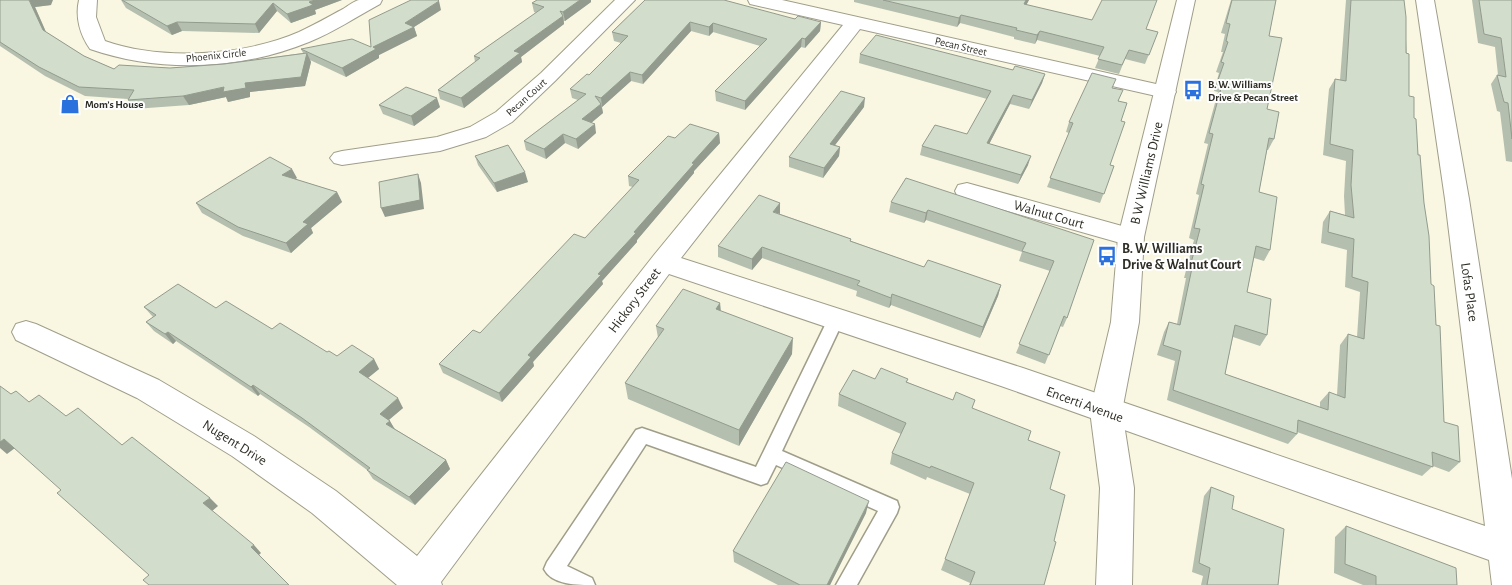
<svg xmlns="http://www.w3.org/2000/svg" width="1512" height="585" font-family="'Alegreya Sans',sans-serif">
<style>
.lines{fill:none;stroke-linecap:round;stroke-linejoin:round}
.service-casing{stroke:#a09e8a;stroke-width:3}
.minor-casing{stroke:#a09e8a;stroke-width:2}
.tertiary-casing{stroke:#a09e8a;stroke-width:2}
.service{fill:#fff;fill-rule:evenodd}
.minor{fill:#fff;fill-rule:evenodd}
.tertiary{fill:#fff;fill-rule:evenodd}
.wall{fill:#b5bfaf}
.shaded-wall{fill:#939b8e}
.building{fill:#d2decb;stroke:#939b8e}
.labels{text-anchor:middle;stroke-width:4;stroke-linejoin:round;paint-order:stroke}
.far-street-label{font-size:11px;fill:#2f2e26;stroke:#fff}
.far-poi-label{font-size:11px;font-weight:bold;fill:#2f2e26;stroke:#fff;text-anchor:start}
.street-label{font-size:14px;fill:#2f2e26;stroke:#fff}
.poi-label{font-size:14px;font-weight:bold;fill:#2f2e26;stroke:#fff;text-anchor:start}
</style>
<rect width="100%" height="100%" fill="#f9f7e1"/>
<g class="lines">
<defs>
<path id="service" d="M 836,313 L 841,315 L 844,319 L 782,451 L 897,501 L 899,507 L 897,513 L 857,585 L 836,585 L 878,511 L 776,465 L 767,483 L 761,485 L 646,444 L 567,566 L 592,578 L 595,585 C 577,585 552,585 544,569 L 547,562 L 636,430 L 642,428 L 756,467 L 828,319 L 831,315 Z"/>
<path id="minor" d="M 79,0 L 97,0 L 96,17 L 105,41 C 162,61 244,56 299,32 C 314,25 328,17 343,9 C 348,6 354,1 359,0 C 366,0 375,0 382,0 L 380,4 C 356,17 334,32 309,42 C 241,70 159,73 90,49 C 80,35 75,17 79,0 Z
M 615,0 L 635,0 L 555,81 L 512,122 L 486,137 L 440,151 L 342,165 L 334,163 L 330,158 L 334,153 L 342,151 L 437,137 L 470,127 L 496,112 L 541,73 Z
M 748,0 L 782,0 L 1165,86 L 1173,87 L 1176,92 L 1173,97 L 1165,98 L 860,29 L 681,258 L 1023,368 L 1485,526 L 1445,199 L 1416,0 L 1434,0 L 1469,199 L 1512,479 L 1512,585 L 1492,585 L 1489,560 L 1001,386 L 669,274 L 441,582 L 442,585 L 397,585 L 312,513 L 232,456 L 137,398 L 16,340 L 12,332 L 16,324 L 26,321 L 36,324 L 159,380 L 254,436 L 336,491 L 417,556 L 654,255 L 843,25 L 750,4 Z
M 967,183 L 1140,231 L 1144,237 L 1140,243 L 1131,246 L 958,197 L 955,191 L 958,185 Z"/>
<path id="tertiary" d="M 1177,0 L 1195,0 L 1144,237 L 1139,322 L 1122,411 L 1134,488 L 1132,585 L 1096,585 L 1100,488 L 1090,411 L 1111,322 L 1118,237 Z"/>
</defs>
<use href="#service" class="service-casing"/>
<use href="#minor" class="minor-casing"/>
<use href="#tertiary" class="tertiary-casing"/>
<use href="#service" class="service"/>
<use href="#minor" class="minor"/>
<use href="#tertiary" class="tertiary"/>
</g>
<path class="wall" d="M 0,0 L 51,5 L 35,7 L 46,32 L 84,56 L 114,69 L 170,68 L 224,64 L 303,53 L 301,49 L 371,47 L 441,10 L 414,27 L 417,36 L 379,55 L 379,58 L 346,77 L 310,60 L 311,62 L 305,86 L 250,92 L 250,97 L 228,102 L 226,97 L 189,105 L 134,109 L 128,100 L 128,99 L 85,96 L 45,76 L 0,46 Z
M 121,0 L 342,0 L 315,10 L 316,14 L 291,23 L 277,11 L 259,33 L 182,31 L 172,35 L 126,8 Z
M 537,0 L 591,0 L 591,2 L 565,21 L 564,21 L 564,24 L 521,57 L 522,62 L 464,108 L 440,99 L 438,90 L 475,62 L 474,56 L 536,13 L 534,12 L 532,3 Z
M 645,0 L 821,22 L 820,31 L 805,48 L 801,47 L 745,110 L 716,101 L 715,91 L 760,46 L 713,32 L 709,36 L 691,31 L 643,84 L 631,81 L 602,107 L 603,113 L 591,123 L 596,133 L 578,149 L 565,143 L 546,159 L 526,150 L 524,141 L 578,100 L 572,98 L 570,89 L 589,75 L 621,43 L 614,41 L 612,32 Z
M 854,0 L 1029,0 L 1026,5 L 1092,20 L 1146,29 L 1158,32 L 1145,64 L 1125,59 L 1119,74 L 1095,68 L 1100,56 L 1037,40 L 1035,44 L 1014,39 L 1014,37 L 960,23 L 957,27 L 854,2 Z
M 1231,0 L 1276,0 L 1269,36 L 1267,109 L 1274,139 L 1268,150 L 1267,150 L 1259,192 L 1270,250 L 1264,261 L 1254,258 L 1247,292 L 1267,335 L 1260,346 L 1233,337 L 1225,374 L 1320,407 L 1320,402 L 1329,392 L 1337,395 L 1340,345 L 1348,334 L 1357,337 L 1360,292 L 1345,287 L 1347,250 L 1321,243 L 1323,222 L 1330,211 L 1345,215 L 1344,196 L 1346,161 L 1323,155 L 1329,89 L 1335,79 L 1340,80 L 1346,0 L 1404,0 L 1409,96 L 1414,118 L 1424,203 L 1431,284 L 1436,325 L 1444,422 L 1460,462 L 1449,472 L 1433,466 L 1422,476 L 1297,432 L 1297,434 L 1288,444 L 1167,400 L 1175,361 L 1157,355 L 1164,332 L 1169,322 L 1177,324 L 1186,278 L 1184,278 L 1194,240 L 1189,238 L 1199,195 L 1196,194 L 1208,144 L 1204,143 L 1218,92 L 1214,91 L 1219,73 L 1216,72 L 1223,52 L 1221,52 L 1225,34 L 1221,33 Z
M 1472,0 L 1512,0 L 1512,162 L 1506,161 L 1500,112 L 1497,111 L 1491,84 L 1497,75 L 1498,75 L 1495,47 L 1478,43 Z
M 860,54 L 1013,70 L 1045,74 L 1042,83 L 1029,109 L 1010,104 L 989,144 L 1028,165 L 1018,184 L 920,155 L 922,146 L 967,134 L 987,99 L 859,63 Z
M 1113,88 L 1119,101 L 1121,121 L 1110,165 L 1114,166 L 1100,203 L 1047,187 L 1069,133 L 1066,132 L 1069,122 Z
M 379,105 L 440,107 L 414,126 L 383,114 Z
M 864,107 L 835,145 L 840,147 L 839,156 L 823,178 L 789,167 L 789,157 Z
M 719,133 L 720,143 L 694,171 L 694,173 L 637,240 L 637,242 L 602,281 L 603,284 L 533,362 L 534,366 L 502,402 L 443,373 L 439,364 L 480,333 L 585,238 L 633,187 L 629,186 L 628,176 L 675,138 Z
M 475,156 L 528,182 L 497,192 L 478,165 Z
M 297,178 L 295,179 L 337,192 L 342,202 L 311,228 L 313,233 L 291,253 L 243,236 L 202,213 L 196,203 Z
M 891,202 L 1094,240 L 1067,318 L 1063,327 L 1060,326 L 1045,364 L 1016,353 L 1050,271 L 1019,261 L 1022,252 L 926,220 L 924,223 L 889,212 Z
M 780,214 L 851,239 L 851,241 L 924,267 L 1001,285 L 998,296 L 980,338 L 891,305 L 889,308 L 856,296 L 857,291 L 762,258 L 752,270 L 718,257 L 718,246 Z
M 720,303 L 721,311 L 792,354 L 739,446 L 628,399 L 625,383 L 658,338 L 656,326 Z
M 144,307 L 216,308 L 272,329 L 337,356 L 374,359 L 379,369 L 368,378 L 403,408 L 389,420 L 395,429 L 446,460 L 450,469 L 415,505 L 373,479 L 367,470 L 309,427 L 260,394 L 258,396 L 176,341 L 173,344 L 154,331 L 146,322 L 153,317 Z
M 908,379 L 907,382 L 972,409 L 1028,440 L 1050,489 L 1054,541 L 1044,585 L 969,585 L 970,583 L 941,570 L 970,494 L 927,477 L 926,480 L 890,464 L 892,453 L 901,434 L 838,406 L 839,394 Z
M 1211,487 L 1232,509 L 1278,585 L 1201,585 L 1203,576 L 1192,572 L 1204,496 Z
M 866,513 L 830,585 L 778,585 L 734,562 L 733,551 Z
M 1346,526 L 1457,585 L 1363,585 L 1334,573 L 1335,537 Z"/>
<path class="shaded-wall" d="M 29,0 L 53,0 L 51,5 L 35,7 L 49,39 L 43,30 Z
M 315,0 L 342,0 L 315,10 L 316,14 L 291,23 L 287,14 L 309,2 Z
M 580,0 L 591,0 L 591,2 L 565,21 L 563,12 Z
M 1026,0 L 1029,0 L 1022,13 L 1024,4 Z
M 439,1 L 441,10 L 414,27 L 417,36 L 379,55 L 379,58 L 346,77 L 342,68 L 373,47 L 405,23 Z
M 273,3 L 277,11 L 259,33 L 255,24 Z
M 961,15 L 960,23 L 957,27 L 959,18 Z
M 563,16 L 564,24 L 521,57 L 522,62 L 464,108 L 461,98 L 514,51 Z
M 177,22 L 182,31 L 172,35 L 167,26 Z
M 690,22 L 691,31 L 643,84 L 642,75 Z
M 821,22 L 820,31 L 805,48 L 805,39 Z
M 713,23 L 713,32 L 709,36 L 709,27 Z
M 1040,31 L 1037,40 L 1035,44 L 1037,35 Z
M 802,38 L 801,47 L 745,110 L 745,101 Z
M 307,53 L 311,62 L 305,86 L 250,92 L 250,97 L 228,102 L 226,97 L 189,105 L 183,96 L 245,83 Z
M 630,72 L 631,81 L 602,107 L 601,98 Z
M 1045,74 L 1042,83 L 1029,109 L 1032,100 Z
M 1013,95 L 1010,104 L 985,152 L 987,143 Z
M 437,98 L 440,107 L 414,126 L 411,116 Z
M 865,98 L 864,107 L 829,153 L 830,144 Z
M 601,104 L 603,113 L 584,129 L 582,119 Z
M 595,124 L 596,133 L 578,149 L 576,139 Z
M 719,133 L 720,143 L 694,171 L 694,173 L 637,240 L 637,242 L 602,281 L 603,284 L 533,362 L 534,366 L 502,402 L 499,393 L 528,355 L 634,232 L 692,163 Z
M 563,134 L 565,143 L 546,159 L 544,149 Z
M 840,147 L 839,156 L 823,178 L 824,168 Z
M 1031,156 L 1028,165 L 1018,184 L 1021,175 Z
M 292,169 L 297,178 L 287,185 L 282,175 Z
M 525,172 L 528,182 L 497,192 L 494,183 Z
M 418,174 L 421,183 L 424,209 L 385,217 L 381,208 Z
M 337,192 L 342,202 L 311,228 L 313,233 L 291,253 L 286,243 L 303,222 Z
M 780,203 L 780,214 L 773,212 Z
M 928,210 L 926,220 L 924,223 L 926,213 Z
M 762,247 L 762,258 L 752,270 L 752,259 Z
M 1001,285 L 998,296 L 980,338 L 983,327 Z
M 892,294 L 891,305 L 889,308 L 891,298 Z
M 720,303 L 721,319 L 716,309 Z
M 168,332 L 176,341 L 173,344 L 165,334 Z
M 793,338 L 792,354 L 739,446 L 739,430 Z
M 374,359 L 379,369 L 364,381 L 359,372 Z
M 253,385 L 260,394 L 258,396 L 251,387 Z
M 398,398 L 403,408 L 385,423 L 380,414 Z
M 390,421 L 395,430 L 386,424 Z
M 4,439 L 15,448 L 7,454 L 0,448 L 0,442 Z
M 446,460 L 450,469 L 415,505 L 409,497 Z
M 210,498 L 218,506 L 211,512 L 203,503 Z
M 869,501 L 866,513 L 830,585 L 827,585 Z
M 254,545 L 261,553 L 259,555 L 251,547 Z"/>
<path class="building" d="M 0,0 L 29,0 L 43,30 L 84,56 L 114,69 L 119,65 L 170,68 L 224,64 L 307,53 L 301,77 L 245,83 L 246,88 L 223,92 L 224,87 L 183,96 L 128,100 L 134,90 L 79,87 L 39,67 L 0,42 Z
M 122,0 L 315,0 L 309,2 L 313,5 L 287,14 L 273,3 L 255,24 L 177,22 L 167,26 Z
M 411,0 L 438,0 L 439,1 L 405,23 L 414,27 L 373,47 L 376,49 L 342,68 L 301,49 L 352,39 L 371,47 L 369,20 Z
M 537,0 L 580,0 L 563,12 L 560,11 L 563,16 L 514,51 L 520,53 L 461,98 L 438,90 L 480,58 L 474,56 L 544,7 L 532,3 Z
M 645,0 L 724,0 L 795,19 L 798,16 L 821,22 L 805,39 L 802,38 L 745,101 L 715,91 L 767,39 L 713,23 L 709,27 L 690,22 L 642,75 L 630,72 L 601,98 L 595,96 L 601,104 L 582,119 L 595,124 L 576,139 L 563,134 L 544,149 L 524,141 L 586,94 L 570,89 L 587,74 L 589,75 L 628,36 L 612,32 Z
M 883,0 L 1026,0 L 1024,4 L 1092,20 L 1102,0 L 1157,0 L 1146,29 L 1158,32 L 1149,55 L 1129,50 L 1122,65 L 1098,59 L 1104,47 L 1040,31 L 1037,35 L 1016,30 L 1017,28 L 961,15 L 959,18 Z
M 1232,0 L 1276,0 L 1269,36 L 1282,38 L 1267,109 L 1279,112 L 1274,139 L 1269,138 L 1259,192 L 1277,197 L 1270,250 L 1256,246 L 1247,292 L 1271,299 L 1267,335 L 1235,325 L 1225,374 L 1328,410 L 1329,392 L 1345,398 L 1348,334 L 1364,339 L 1368,282 L 1352,277 L 1354,239 L 1328,232 L 1330,211 L 1354,218 L 1351,185 L 1353,150 L 1330,144 L 1335,79 L 1346,81 L 1351,0 L 1404,0 L 1406,17 L 1406,53 L 1409,54 L 1409,96 L 1414,97 L 1414,118 L 1416,119 L 1418,155 L 1420,155 L 1424,203 L 1429,236 L 1431,284 L 1434,286 L 1436,325 L 1440,326 L 1444,422 L 1458,426 L 1460,462 L 1432,452 L 1433,467 L 1298,420 L 1297,434 L 1173,390 L 1181,351 L 1163,345 L 1169,322 L 1180,325 L 1192,268 L 1190,267 L 1200,229 L 1194,228 L 1204,185 L 1201,184 L 1213,134 L 1209,133 L 1223,81 L 1218,80 L 1224,63 L 1221,62 L 1228,42 L 1226,41 L 1230,24 L 1226,23 Z
M 1479,0 L 1512,0 L 1512,139 L 1508,103 L 1504,102 L 1497,75 L 1506,77 L 1501,38 L 1484,34 Z
M 876,35 L 1013,70 L 1015,66 L 1045,74 L 1032,100 L 1013,95 L 987,143 L 1031,156 L 1021,175 L 922,146 L 935,125 L 967,134 L 991,91 L 860,54 Z
M 1092,73 L 1116,79 L 1112,88 L 1123,90 L 1118,101 L 1127,103 L 1121,121 L 1125,122 L 1110,165 L 1114,166 L 1104,194 L 1050,178 L 1073,123 L 1069,122 Z
M 406,87 L 437,98 L 411,116 L 379,105 Z
M 841,91 L 865,98 L 830,144 L 840,147 L 824,168 L 789,157 Z
M 690,124 L 719,133 L 692,163 L 694,164 L 634,232 L 636,233 L 598,274 L 601,275 L 528,355 L 531,357 L 499,393 L 439,364 L 473,330 L 480,333 L 574,234 L 585,238 L 639,180 L 628,176 L 668,136 L 675,138 Z
M 508,145 L 525,172 L 494,183 L 475,156 Z
M 270,157 L 292,169 L 282,175 L 337,192 L 303,222 L 308,224 L 286,243 L 238,227 L 196,203 Z
M 418,174 L 420,200 L 381,208 L 379,182 Z
M 906,178 L 1094,240 L 1067,318 L 1064,316 L 1049,355 L 1019,344 L 1054,261 L 1022,251 L 1026,243 L 928,210 L 926,213 L 891,202 Z
M 759,195 L 780,203 L 773,212 L 851,239 L 850,241 L 924,267 L 928,260 L 1001,285 L 983,327 L 892,294 L 891,298 L 857,285 L 860,281 L 762,247 L 752,259 L 718,246 Z
M 178,284 L 216,308 L 226,301 L 272,329 L 280,323 L 327,352 L 329,351 L 337,356 L 352,345 L 374,359 L 359,372 L 398,398 L 380,414 L 390,421 L 386,424 L 446,460 L 409,497 L 367,470 L 370,468 L 302,418 L 253,385 L 251,387 L 168,332 L 165,334 L 146,322 L 156,315 L 144,307 Z
M 683,289 L 720,303 L 716,309 L 793,338 L 739,430 L 625,383 L 664,329 L 656,326 Z
M 881,368 L 908,379 L 906,382 L 953,400 L 956,392 L 975,400 L 972,408 L 1031,431 L 1028,440 L 1060,452 L 1050,489 L 1065,495 L 1054,541 L 1056,542 L 1044,585 L 970,585 L 975,572 L 945,559 L 974,483 L 931,466 L 930,468 L 892,453 L 906,423 L 839,394 L 853,370 L 875,379 Z
M 0,386 L 11,394 L 16,391 L 29,402 L 39,395 L 66,416 L 78,408 L 122,445 L 132,437 L 210,498 L 203,503 L 254,545 L 251,547 L 289,585 L 149,585 L 143,580 L 149,575 L 57,493 L 61,490 L 4,439 L 0,442 Z
M 786,462 L 869,501 L 827,585 L 800,585 L 733,551 Z
M 1211,487 L 1234,496 L 1232,509 L 1284,529 L 1278,585 L 1207,585 L 1210,568 L 1199,563 Z
M 1346,526 L 1456,568 L 1457,585 L 1376,585 L 1376,576 L 1345,564 Z"/>
<defs>
<symbol id="bus-bare" viewBox="-9 -9 18 18"><path d="M-5-6H5V4H4V6H2V4H-2V6H-4V4H-5ZM-3.5-4V0h7V-4ZM-3.5 1.2v1.5H-2V1.2ZM2 1.2v1.5H3.5V1.2Z" fill="#2a71dd" stroke="#fff" stroke-width="2.5" paint-order="stroke"/></symbol>
<symbol id="shop-bare" viewBox="-9 -9 18 18"><path d="M-5-2.5h2.3a2.7 3.5 0 0 1 5.4 0H5L5.5 6h-11ZM-1.5-2.5h3a1.5 2.3 0 0 0-3 0Z" fill="#2a71dd" stroke="#fff" stroke-width="2.5" paint-order="stroke"/></symbol>
</defs>
<g fill-rule="evenodd">
<use href="#bus-bare" x="1179" y="76" width="28" height="28"/>
<use href="#shop-bare" x="56" y="90" width="28" height="28"/>
<use href="#bus-bare" x="1093" y="242" width="28" height="28"/>
</g>
<g class="labels">
<g class="far-street-label">
<text transform="translate(961 46) rotate(13)" y="4">Pecan Street</text>
<text transform="translate(216 55) rotate(-6)" y="4">Phoenix Circle</text>
<text transform="translate(526 97) rotate(-42)" y="4">Pecan Court</text>
</g>
<g class="far-poi-label">
<text x="1208" y="88">B. W. Williams<tspan x="1208" dy="13">Drive &amp; Pecan Street</tspan></text>
<text x="85" y="108">Mom’s House</text>
</g>
<g class="street-label">
<text transform="translate(1146 173) rotate(-77)" y="5">B W Williams Drive</text>
<text transform="translate(1049 214) rotate(16)" y="5">Walnut Court</text>
<text transform="translate(1470 292) rotate(82)" y="5">Lofas Place</text>
<text transform="translate(634 300) rotate(-53)" y="5">Hickory Street</text>
<text transform="translate(1085 404) rotate(20)" y="5">Encerti Avenue</text>
<text transform="translate(235 442) rotate(32)" y="5">Nugent Drive</text>
</g>
<g class="poi-label">
<text x="1122" y="253">B. W. Williams<tspan x="1122" dy="16">Drive &amp; Walnut Court</tspan></text>
</g>
</g>
</svg>
